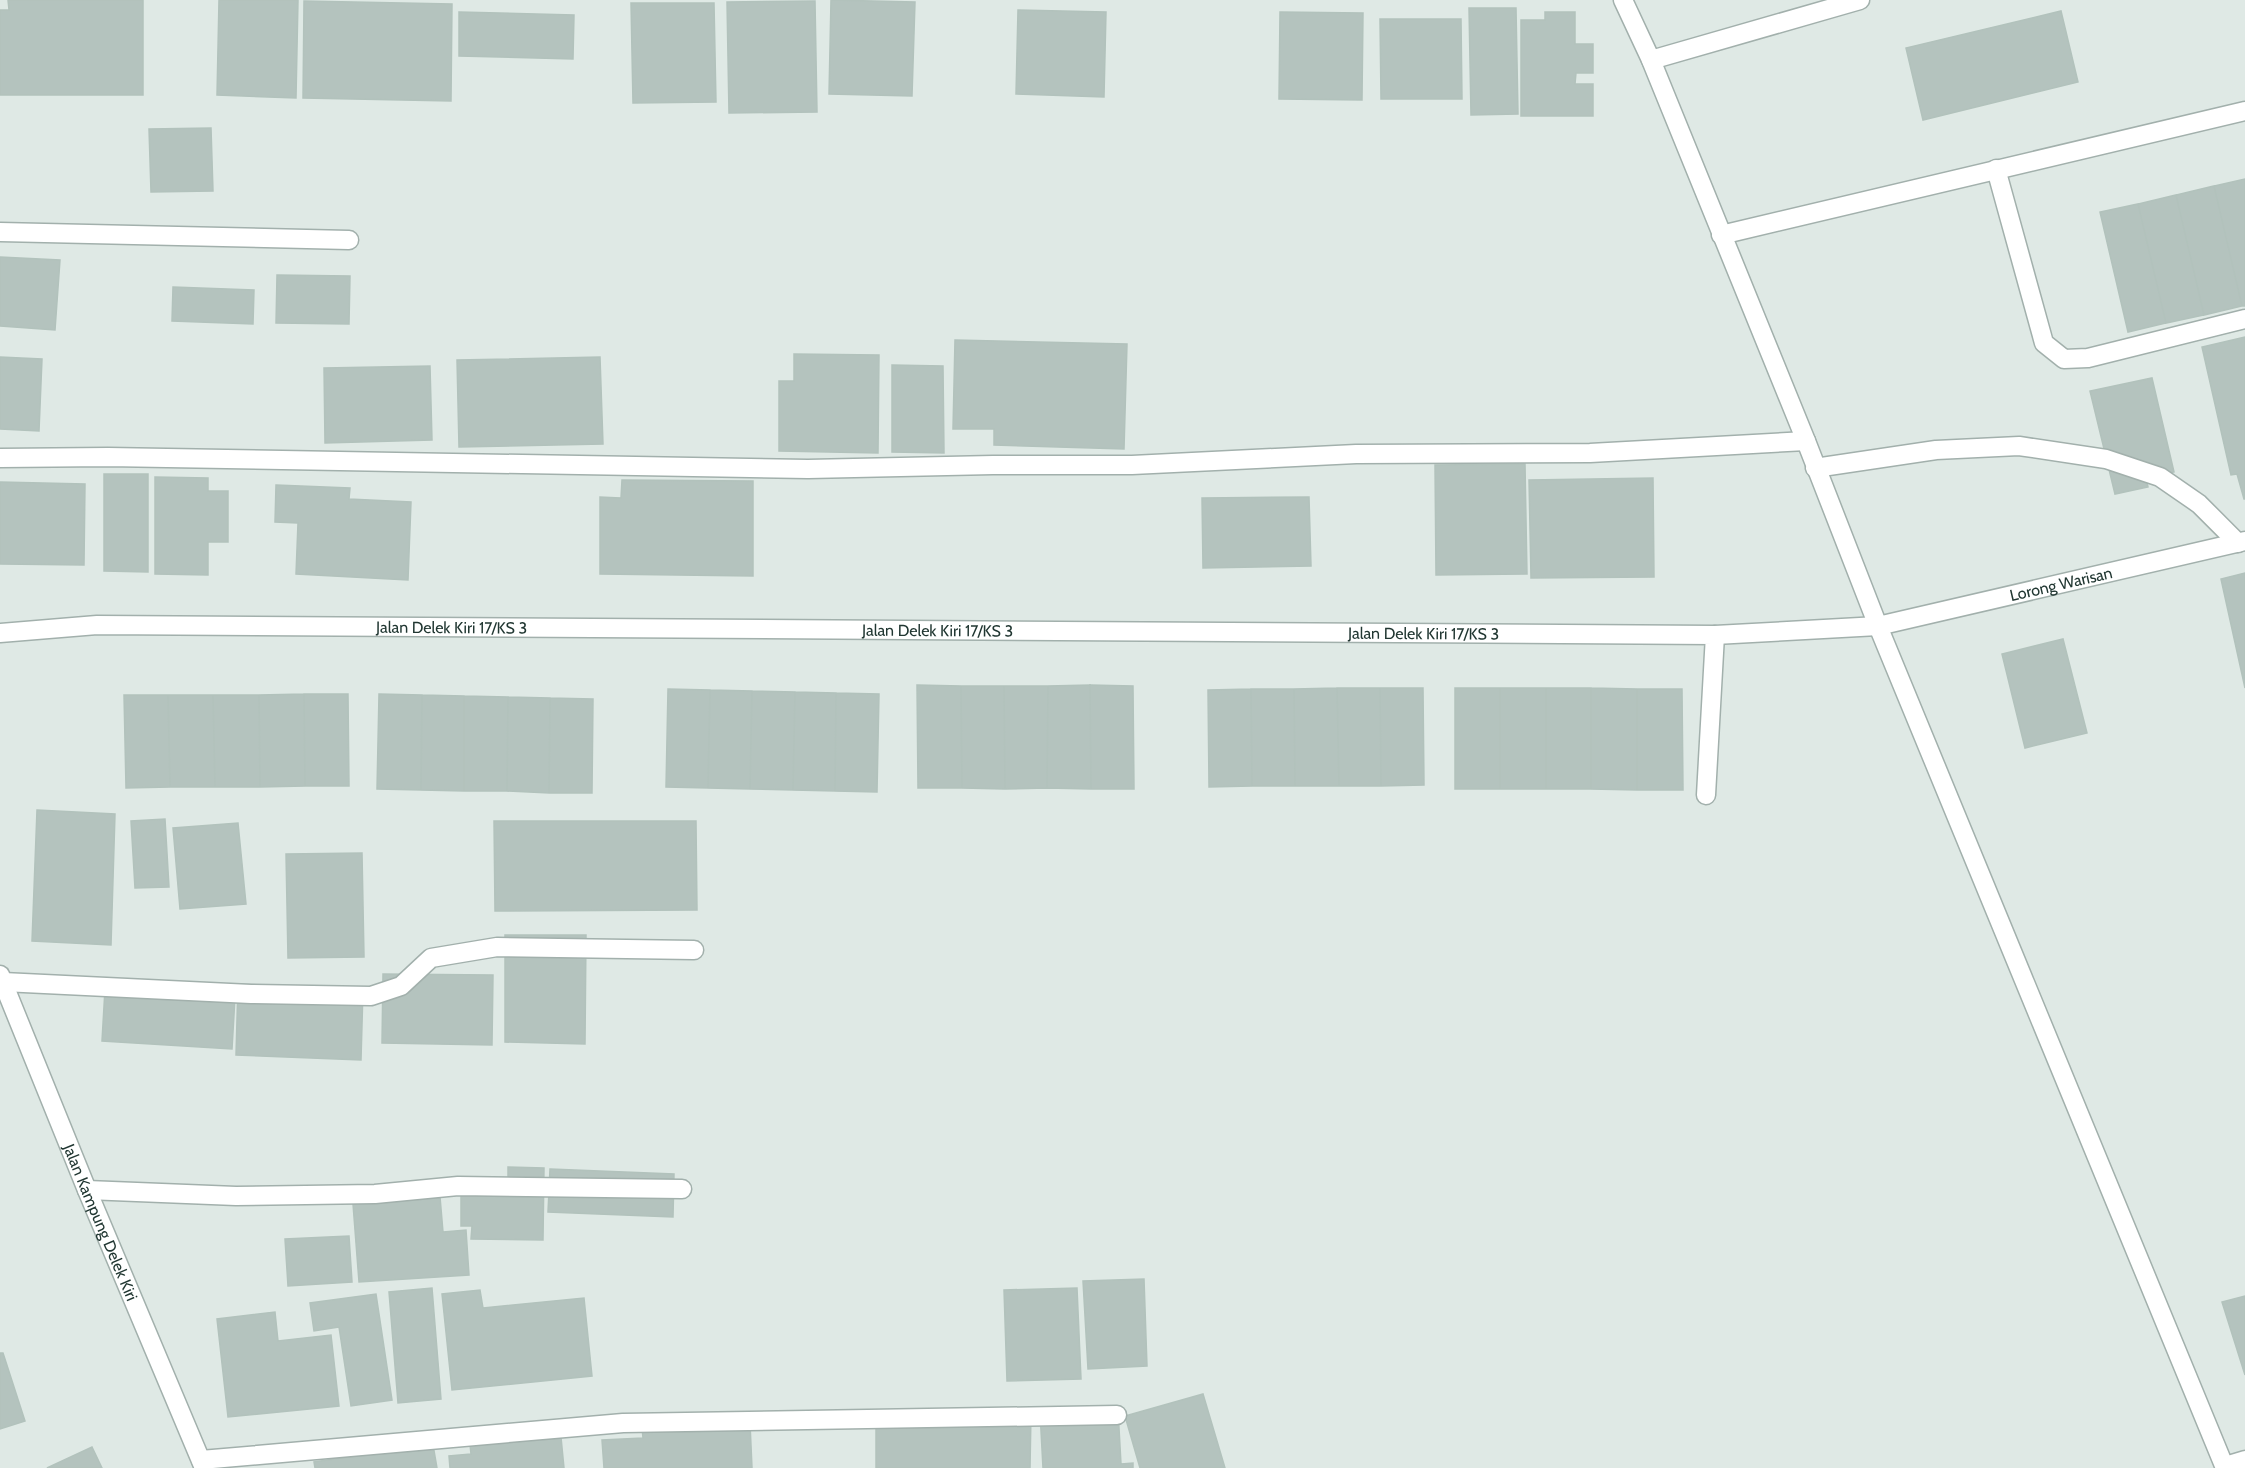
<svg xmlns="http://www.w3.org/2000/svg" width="2245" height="1468" font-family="Cabin,sans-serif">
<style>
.building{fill:#b4c3be;stroke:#b2c2bc;stroke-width:1.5}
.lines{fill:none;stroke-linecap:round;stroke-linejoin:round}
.street-casing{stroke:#a2b0ac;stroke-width:21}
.street{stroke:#fff;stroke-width:18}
.labels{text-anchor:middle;stroke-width:5;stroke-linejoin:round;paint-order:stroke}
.street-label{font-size:16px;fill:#213732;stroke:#eff6f3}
</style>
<rect width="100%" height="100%" fill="#dfe9e5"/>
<path class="building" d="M 8,0 L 143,0 L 143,95 L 0,95 L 0,10 L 9,10 Z
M 219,0 L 298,0 L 296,98 L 217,95 Z
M 831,0 L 915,2 L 912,96 L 829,94 Z
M 304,1 L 452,4 L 451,101 L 303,98 Z
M 815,1 L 817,112 L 729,113 L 727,2 Z
M 631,3 L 714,3 L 716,102 L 633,103 Z
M 1469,8 L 1516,8 L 1518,114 L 1471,115 Z
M 1018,10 L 1106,12 L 1104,97 L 1016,94 Z
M 2061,11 L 2078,82 L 1923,120 L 1906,48 Z
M 459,12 L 574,15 L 573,59 L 459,56 Z
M 1280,12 L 1363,13 L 1362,100 L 1279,99 Z
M 1545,12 L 1575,12 L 1575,44 L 1593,44 L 1593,73 L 1576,73 L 1575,84 L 1593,84 L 1593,116 L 1521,116 L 1521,20 L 1545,20 Z
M 1380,19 L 1461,19 L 1462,99 L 1381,99 Z
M 211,128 L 213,191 L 151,192 L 149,129 Z
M 2245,179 L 2245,306 L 2242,306 L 2214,186 Z
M 2214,186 L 2242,306 L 2204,315 L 2176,195 Z
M 2176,195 L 2204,315 L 2166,323 L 2138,204 Z
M 2138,204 L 2166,323 L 2128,332 L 2100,212 Z
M 0,257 L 60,260 L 55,330 L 0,326 Z
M 277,275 L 350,276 L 349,324 L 276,323 Z
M 173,287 L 254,290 L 253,324 L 172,321 Z
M 2245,337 L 2245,499 L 2244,499 L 2237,474 L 2231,475 L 2202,347 Z
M 955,340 L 1127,344 L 1124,449 L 994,445 L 994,429 L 953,429 Z
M 794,354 L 879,355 L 878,453 L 779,451 L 779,381 L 794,381 Z
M 0,357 L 42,359 L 39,431 L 0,429 Z
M 600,357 L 603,444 L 459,447 L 457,360 Z
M 892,365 L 943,366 L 944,453 L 892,452 Z
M 430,366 L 432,440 L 325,443 L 324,368 Z
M 2152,378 L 2174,472 L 2146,478 L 2148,487 L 2115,494 L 2090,391 Z
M 1525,464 L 1527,574 L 1436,575 L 1435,465 Z
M 104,474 L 148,474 L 148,572 L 104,571 Z
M 155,477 L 208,478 L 208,491 L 228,491 L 228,542 L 208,542 L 208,575 L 155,574 Z
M 1653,478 L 1654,577 L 1531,578 L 1529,480 Z
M 622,480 L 753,481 L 753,576 L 600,574 L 600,497 L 621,498 Z
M 0,482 L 85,484 L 84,565 L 0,564 Z
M 276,485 L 350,488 L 349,499 L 411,502 L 408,580 L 296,574 L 298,523 L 275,522 Z
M 1309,497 L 1311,566 L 1203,568 L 1202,498 Z
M 2245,573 L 2245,688 L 2221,579 Z
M 2063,639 L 2087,733 L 2025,748 L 2002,654 Z
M 917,685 L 961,686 L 962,788 L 918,788 Z
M 1090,685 L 1133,686 L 1134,789 L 1091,789 Z
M 1090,685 L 1091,789 L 1047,788 L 1048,686 Z
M 961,686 L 1004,686 L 1005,789 L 962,788 Z
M 1004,686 L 1048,686 L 1047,788 L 1005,789 Z
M 1337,688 L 1380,688 L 1381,786 L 1339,786 Z
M 1337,688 L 1339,786 L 1295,786 L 1294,689 Z
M 1380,688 L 1423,688 L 1424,785 L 1381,786 Z
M 1455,688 L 1500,688 L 1500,789 L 1455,789 Z
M 1500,688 L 1546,688 L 1546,789 L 1500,789 Z
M 1546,688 L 1591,688 L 1591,789 L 1546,789 Z
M 1591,688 L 1637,689 L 1637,790 L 1591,789 Z
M 668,689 L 710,690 L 708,788 L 666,787 Z
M 1251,689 L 1294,689 L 1295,786 L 1252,786 Z
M 1251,689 L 1252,786 L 1209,787 L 1208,690 Z
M 1637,689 L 1682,689 L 1683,790 L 1637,790 Z
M 710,690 L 752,691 L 750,789 L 708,788 Z
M 752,691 L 795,692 L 793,790 L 750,789 Z
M 795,692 L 836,693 L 835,791 L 793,790 Z
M 836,693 L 879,694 L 877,792 L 835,791 Z
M 304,694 L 305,786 L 260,787 L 259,695 Z
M 304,694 L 348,694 L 349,786 L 305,786 Z
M 379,694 L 422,695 L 421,790 L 377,789 Z
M 124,695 L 168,695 L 170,787 L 126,788 Z
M 168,695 L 213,695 L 215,787 L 170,787 Z
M 213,695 L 259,695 L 260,787 L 215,787 Z
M 422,695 L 464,696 L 464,791 L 421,790 Z
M 464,696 L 508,697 L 507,791 L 464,791 Z
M 508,697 L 550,698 L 549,793 L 507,791 Z
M 550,698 L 593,699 L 592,793 L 549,793 Z
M 37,810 L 115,814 L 111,945 L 32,941 Z
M 165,819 L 169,887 L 135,888 L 131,821 Z
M 494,821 L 696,821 L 697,910 L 495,911 Z
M 238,823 L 246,904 L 180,909 L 173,828 Z
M 362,853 L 364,957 L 288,958 L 286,854 Z
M 505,935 L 586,935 L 585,1044 L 505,1042 Z
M 383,974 L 493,975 L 492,1045 L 382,1043 Z
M 238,984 L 363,989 L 361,1060 L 236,1055 Z
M 105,989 L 235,997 L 232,1049 L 102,1041 Z
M 508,1167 L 544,1168 L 543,1240 L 471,1239 L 472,1226 L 461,1226 L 461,1193 L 508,1194 Z
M 550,1169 L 674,1174 L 673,1217 L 548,1212 Z
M 439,1185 L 443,1232 L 466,1230 L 469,1275 L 359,1282 L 352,1191 Z
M 349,1236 L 352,1282 L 288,1286 L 285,1239 Z
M 1144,1279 L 1147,1366 L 1088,1369 L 1083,1281 Z
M 432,1288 L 441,1399 L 398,1403 L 389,1292 Z
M 1077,1288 L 1081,1379 L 1007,1381 L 1004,1290 Z
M 480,1290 L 483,1308 L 584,1298 L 592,1376 L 452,1390 L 442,1294 Z
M 376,1294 L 392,1400 L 351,1406 L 339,1327 L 314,1331 L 310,1303 Z
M 2245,1296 L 2245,1375 L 2222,1302 Z
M 275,1312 L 278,1341 L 331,1335 L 339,1406 L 228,1417 L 217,1319 Z
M 0,1353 L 3,1353 L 25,1421 L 0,1429 Z
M 1203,1394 L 1225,1468 L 1140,1468 L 1125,1416 Z
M 876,1410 L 1031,1414 L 1030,1468 L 876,1468 Z
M 1118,1410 L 1121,1464 L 1133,1463 L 1133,1468 L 1043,1468 L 1040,1412 Z
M 750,1423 L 752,1468 L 604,1468 L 602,1440 L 643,1438 L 642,1428 Z
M 560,1427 L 564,1468 L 450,1468 L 449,1456 L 471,1454 L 469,1435 Z
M 433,1445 L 437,1468 L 315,1468 L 314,1462 Z
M 92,1447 L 102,1468 L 47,1468 Z"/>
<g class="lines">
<defs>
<g id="street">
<path d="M 1623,0 L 1651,60 L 1806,441 L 1878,626 L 2225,1468"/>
<path d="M 1651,60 L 1860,0"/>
<path d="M 1996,169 L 2044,343 L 2064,359 L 2088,358 L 2245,319"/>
<path d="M 0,232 L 349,240"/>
<path d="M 1721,235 L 2245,111"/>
<path d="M 0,458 L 108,457 L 808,469 L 993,465 L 1132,465 L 1356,454 L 1590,453 L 1806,441"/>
<path d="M 1815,468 L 1936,450 L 2019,446 L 2106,459 L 2160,477 L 2199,504 L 2238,543"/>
<path id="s1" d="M 0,633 L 97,625 L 1715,635 L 1706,795"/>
<path id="s2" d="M 1715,635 L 1878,626 L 2245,541"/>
<path id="s3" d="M 0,975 L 87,1190 L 204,1468"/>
<path d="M 3,982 L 251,994 L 371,996 L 401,986 L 431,958 L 497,947 L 694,950"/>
<path d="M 87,1190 L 236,1196 L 375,1194 L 458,1186 L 682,1189"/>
<path d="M 201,1460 L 623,1423 L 1117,1415"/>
<path d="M 2225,1466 L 2245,1460"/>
</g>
</defs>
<use href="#street" class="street-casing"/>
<use href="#street" class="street"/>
</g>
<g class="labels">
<g class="street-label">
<text dy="6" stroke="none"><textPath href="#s2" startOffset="351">Lorong Warisan</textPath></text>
<text dy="6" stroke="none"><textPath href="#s1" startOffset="452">Jalan Delek Kiri 17/KS 3</textPath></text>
<text dy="6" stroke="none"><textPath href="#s1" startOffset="938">Jalan Delek Kiri 17/KS 3</textPath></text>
<text dy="6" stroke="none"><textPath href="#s1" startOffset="1424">Jalan Delek Kiri 17/KS 3</textPath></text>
<text dy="6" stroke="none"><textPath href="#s3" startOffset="267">Jalan Kampung Delek Kiri</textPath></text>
</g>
</g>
</svg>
